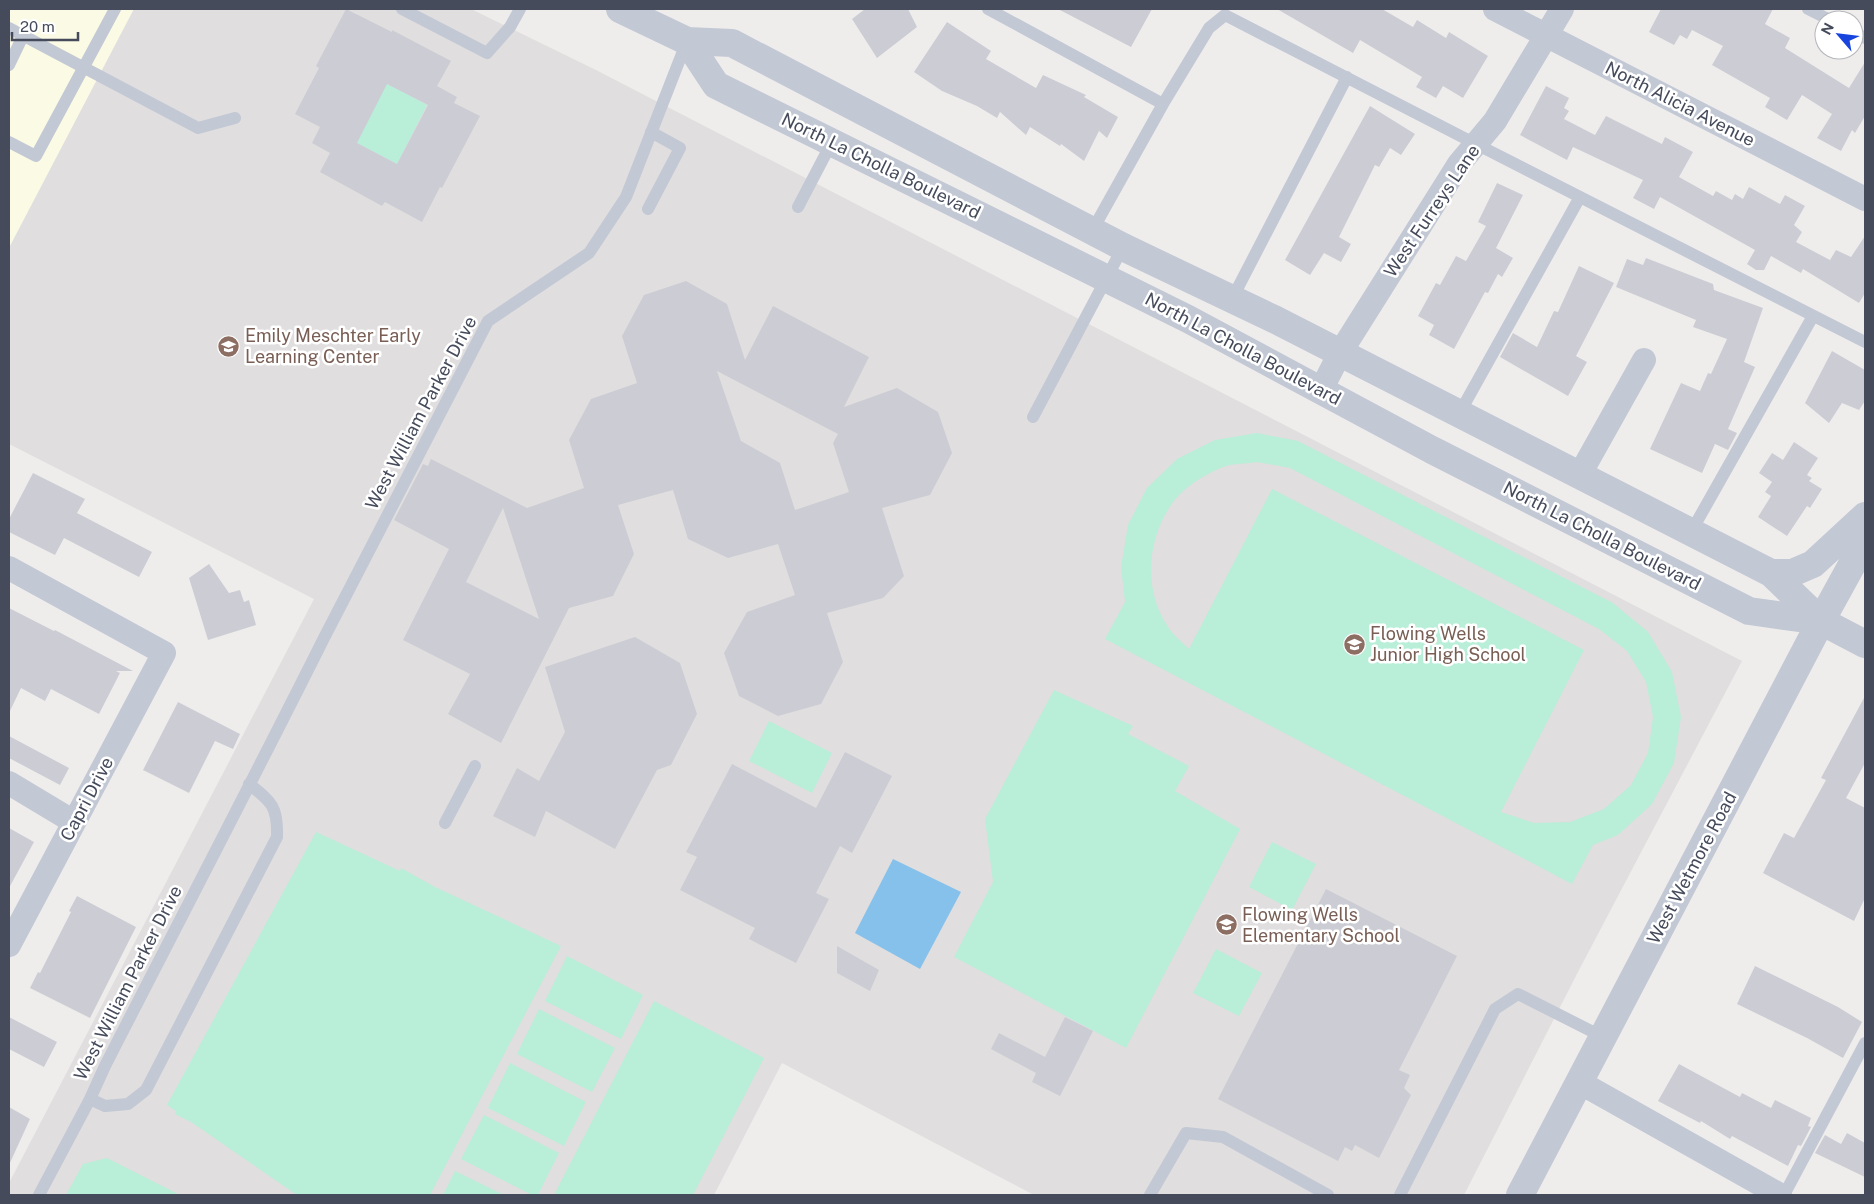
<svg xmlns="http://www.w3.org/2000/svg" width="1874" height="1204" font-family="'Public Sans',sans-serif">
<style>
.commercial{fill:#fbfae4}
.education{fill:#e0dede}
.green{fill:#b9eed9;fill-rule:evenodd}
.water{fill:#86c1ec}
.building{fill:#cccdd4;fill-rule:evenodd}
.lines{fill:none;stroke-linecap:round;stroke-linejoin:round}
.service{stroke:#c2c8d4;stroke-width:12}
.minor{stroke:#c2c8d4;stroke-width:24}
.tertiary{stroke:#c2c8d4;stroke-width:28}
.labels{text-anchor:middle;stroke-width:5;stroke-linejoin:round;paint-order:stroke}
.street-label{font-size:18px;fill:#454b5a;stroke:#fff}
.education-label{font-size:18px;fill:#785e54;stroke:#fff;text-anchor:start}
</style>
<rect width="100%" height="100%" fill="#efedec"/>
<path class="commercial" d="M 9,9 L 134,9 L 9,248 Z"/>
<path class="education" d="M 134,9 L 471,9 L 596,70 L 1742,661 L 1579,970 L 1464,1195 L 1034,1195 L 782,1063 L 714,1195 L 9,1195 L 9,1183 L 314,599 L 9,444 L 9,248 Z"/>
<path class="green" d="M 373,76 L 427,105 L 397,164 L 340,134 Z
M 1257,433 L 1298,441 L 1613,603 L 1648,632 L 1672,672 L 1681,717 L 1674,763 L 1652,804 L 1618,835 L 1593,845 L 1572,884 L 1105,639 L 1125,602 L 1121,567 L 1128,525 L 1147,488 L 1177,459 L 1215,440 ZM 1257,462 L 1290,468 L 1599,629 L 1627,651 L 1646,682 L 1653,717 L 1648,753 L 1631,785 L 1604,809 L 1570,822 L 1534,823 L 1501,812 L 1584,650 L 1272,489 L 1189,649 C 1182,642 1173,635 1168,627 C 1143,590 1147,540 1171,505 C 1183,487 1204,475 1223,467 C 1233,463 1247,464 1257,462 Z
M 1054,690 L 1133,726 L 1128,734 L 1189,766 L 1175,791 L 1240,829 L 1126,1048 L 954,957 L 993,882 L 985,819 Z
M 769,721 L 832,753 L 812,793 L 749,761 Z
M 316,832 L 400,871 L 401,868 L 435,887 L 561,946 L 430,1195 L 297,1195 L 191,1122 L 175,1114 L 176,1111 L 167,1105 Z
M 1272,842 L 1316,864 L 1292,910 L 1249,887 Z
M 1216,949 L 1262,973 L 1239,1016 L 1193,993 Z
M 567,956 L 643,995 L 621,1039 L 545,1001 Z
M 654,1001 L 764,1058 L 693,1195 L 554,1195 Z
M 539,1009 L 615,1048 L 592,1092 L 517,1054 Z
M 510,1063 L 586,1102 L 564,1146 L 488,1108 Z
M 484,1115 L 559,1153 L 538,1195 L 532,1195 L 461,1159 Z
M 107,1158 L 180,1195 L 66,1195 L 83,1164 Z
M 455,1171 L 504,1195 L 443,1195 Z"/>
<path class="water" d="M 893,859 L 961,892 L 920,969 L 855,933 Z"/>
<path class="building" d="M 346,9 L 392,32 L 392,30 L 451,61 L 437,86 L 457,97 L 454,103 L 480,116 L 442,188 L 440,187 L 422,222 L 385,202 L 382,206 L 320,172 L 330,153 L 312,143 L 320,127 L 295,114 L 319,68 L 316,66 ZM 387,84 L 428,105 L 397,164 L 357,143 Z
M 865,9 L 908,9 L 917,27 L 877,58 L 852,19 Z
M 1058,9 L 1152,9 L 1131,47 Z
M 1277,9 L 1382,9 L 1413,27 L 1417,20 L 1446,38 L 1449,32 L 1488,56 L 1463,98 L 1443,86 L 1436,98 L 1416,87 L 1422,77 L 1360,40 L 1353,53 Z
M 1661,9 L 1773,9 L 1765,24 L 1790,38 L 1785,48 L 1849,88 L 1865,62 L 1865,116 L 1855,133 L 1852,130 L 1841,151 L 1817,138 L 1832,114 L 1802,95 L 1787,120 L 1765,107 L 1770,98 L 1712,65 L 1723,46 L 1692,30 L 1687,39 L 1680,35 L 1674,45 L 1649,32 Z
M 947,22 L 991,51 L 986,59 L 1036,88 L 1043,75 L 1086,95 L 1084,97 L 1118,117 L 1107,138 L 1099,131 L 1084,161 L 1061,144 L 1060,146 L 1030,127 L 1026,135 L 1000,112 L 997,118 L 977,106 L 942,91 L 914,72 Z
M 1546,86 L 1569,98 L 1564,108 L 1569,111 L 1564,119 L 1595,135 L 1606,116 L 1662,144 L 1665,137 L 1693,152 L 1679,177 L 1713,196 L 1716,191 L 1732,200 L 1735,194 L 1743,199 L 1749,187 L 1780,204 L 1785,195 L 1805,206 L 1794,225 L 1802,232 L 1796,242 L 1830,260 L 1836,250 L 1851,257 L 1865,236 L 1865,293 L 1859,303 L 1803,269 L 1801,273 L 1771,256 L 1764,270 L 1756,270 L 1747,264 L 1755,250 L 1660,197 L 1654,209 L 1633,198 L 1643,180 L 1573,147 L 1567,160 L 1520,135 Z
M 1370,106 L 1415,134 L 1401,155 L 1390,148 L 1379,167 L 1375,165 L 1339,237 L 1351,244 L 1341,262 L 1324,253 L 1310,275 L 1285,260 Z
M 1497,183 L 1523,195 L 1496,248 L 1513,258 L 1502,277 L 1498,274 L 1488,293 L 1485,292 L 1454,349 L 1429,335 L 1434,325 L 1418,316 L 1436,283 L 1440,285 L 1456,256 L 1466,261 L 1486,226 L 1478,222 Z
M 1646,258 L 1713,284 L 1714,290 L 1763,308 L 1744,362 L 1755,367 L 1728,429 L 1737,433 L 1728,450 L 1715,444 L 1702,473 L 1650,449 L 1681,383 L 1700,391 L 1708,373 L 1711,374 L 1727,339 L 1693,327 L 1696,320 L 1616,287 L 1627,259 L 1643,265 Z
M 1579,266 L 1614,283 L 1576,356 L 1587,362 L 1568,396 L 1500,357 L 1513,333 L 1537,347 L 1554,311 L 1558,312 Z
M 686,281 L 727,304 L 745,360 L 773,306 L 869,357 L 844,407 L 897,388 L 938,412 L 952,453 L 930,495 L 882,508 L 904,576 L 883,598 L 827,613 L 843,662 L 821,704 L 778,716 L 739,696 L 724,653 L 747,612 L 795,595 L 778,544 L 728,558 L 688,539 L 673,490 L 618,505 L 634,554 L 613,596 L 569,608 L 501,743 L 448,714 L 470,674 L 403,640 L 449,549 L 394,520 L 423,464 L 428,466 L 431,459 L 527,508 L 584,488 L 569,440 L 591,399 L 637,383 L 622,336 L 644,295 ZM 717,371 L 838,434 L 833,443 L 849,492 L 795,510 L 780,463 L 741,441 ZM 503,508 L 539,619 L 466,582 Z
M 1832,351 L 1865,370 L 1865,401 L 1859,410 L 1842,403 L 1829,423 L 1805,403 Z
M 1794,442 L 1818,458 L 1807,475 L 1812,478 L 1809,481 L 1822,489 L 1810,508 L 1807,506 L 1787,536 L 1758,517 L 1771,496 L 1765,492 L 1772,482 L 1759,473 L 1772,453 L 1783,460 Z
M 33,473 L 85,499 L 77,513 L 152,552 L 139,577 L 64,538 L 55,555 L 9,532 L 9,519 Z
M 209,564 L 229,593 L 240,590 L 244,602 L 249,600 L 256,625 L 208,640 L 189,578 Z
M 9,608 L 54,631 L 55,630 L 133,671 L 116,671 L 120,673 L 99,714 L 51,689 L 45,701 L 21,688 L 9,713 Z
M 635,637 L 680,663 L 697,714 L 671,765 L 657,770 L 615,849 L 546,811 L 535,837 L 493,816 L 517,768 L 539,781 L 565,732 L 545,667 Z
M 1865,696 L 1865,763 L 1846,798 L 1865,808 L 1865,898 L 1854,921 L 1763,873 L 1784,833 L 1794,838 L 1826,780 L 1821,778 Z
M 178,702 L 240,734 L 233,749 L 215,741 L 189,793 L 143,770 Z
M 9,736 L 69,768 L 60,785 L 9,758 Z
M 845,752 L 892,776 L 852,853 L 840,846 L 816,893 L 829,899 L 796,963 L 749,939 L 755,928 L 680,890 L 697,857 L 686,852 L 732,764 L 816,808 Z
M 9,828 L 34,842 L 9,888 Z
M 1326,889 L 1457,956 L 1399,1070 L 1410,1075 L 1404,1088 L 1411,1095 L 1379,1158 L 1355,1145 L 1352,1151 L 1345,1147 L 1338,1161 L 1218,1099 Z
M 77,896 L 136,927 L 90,1018 L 30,988 L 38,972 L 40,973 L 71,912 L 69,911 Z
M 837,946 L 879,970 L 870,991 L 837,973 Z
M 1755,966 L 1838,1007 L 1862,1022 L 1843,1058 L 1807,1038 L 1737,1004 Z
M 9,1017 L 57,1042 L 44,1067 L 9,1049 Z
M 1065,1017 L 1093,1031 L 1060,1096 L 1032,1082 L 1036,1073 L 991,1049 L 999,1033 L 1045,1057 Z
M 1679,1064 L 1740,1097 L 1742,1093 L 1771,1108 L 1775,1100 L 1811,1118 L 1808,1126 L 1811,1127 L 1801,1146 L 1798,1145 L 1788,1166 L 1732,1136 L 1730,1139 L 1701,1121 L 1700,1123 L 1658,1101 Z
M 9,1107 L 30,1119 L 9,1165 Z
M 1847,1133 L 1865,1143 L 1865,1177 L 1815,1153 L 1825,1135 L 1841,1144 Z"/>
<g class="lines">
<path class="service" d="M 402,9 L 487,53 L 510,27 L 520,9
M 988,9 L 1163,104 L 1092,231
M 1808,9 L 1830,20
M 9,28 L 198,128 L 235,118
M 1854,32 L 1865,38
M 9,65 L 23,36
M 1163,104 L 1209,28 L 1225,15 L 1476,144 L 1865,342
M 9,142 L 36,156 L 115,9
M 798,207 L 832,142
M 648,209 L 680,148 L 651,132
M 1232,299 L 1347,77
M 1459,414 L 1580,197
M 1033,417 L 1123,247
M 1691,532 L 1813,316
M 249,784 C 272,802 278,807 277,837 L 146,1090 L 128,1104 L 105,1106 L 90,1099 L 105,1066 C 178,923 253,780 325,636 L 488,321 L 589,253 L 626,197 L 687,41
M 445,823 L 475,766
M 39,1195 L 90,1099
M 1150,1195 L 1186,1133 L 1223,1137 L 1328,1195
M 1400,1195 L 1495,1009 L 1518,994 L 1603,1037
M 1784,1195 L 1865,1043"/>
<path class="minor" d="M 1495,9 L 1865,199
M 1321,390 L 1340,353 L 1459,164 L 1495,121 L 1562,9
M 1579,476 L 1644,360
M 9,568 L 164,653 L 9,945
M 9,783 L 74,822
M 1579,1082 L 1780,1195"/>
<path class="tertiary" d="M 620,9 L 687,41 L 732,43 L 1123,247 L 1276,320 L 1771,573 L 1821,621 L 1865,644
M 687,41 L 716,85 L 1188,319 L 1432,450 L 1749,611 L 1821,621
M 1771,573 L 1792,573 L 1813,564 L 1865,516
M 1520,1195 L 1821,621 L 1865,541"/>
</g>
<defs>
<symbol id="school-disc" viewBox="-11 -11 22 22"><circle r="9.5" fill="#8d6e63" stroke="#fff"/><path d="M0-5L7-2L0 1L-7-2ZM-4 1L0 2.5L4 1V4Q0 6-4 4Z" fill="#fff"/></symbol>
</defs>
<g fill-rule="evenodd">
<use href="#school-disc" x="216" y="334" width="25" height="25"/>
<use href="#school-disc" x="1342" y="632" width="25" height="25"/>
<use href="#school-disc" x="1214" y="912" width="25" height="25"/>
</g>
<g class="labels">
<g class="street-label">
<text transform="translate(1680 104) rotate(27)" y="6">North Alicia Avenue</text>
<text transform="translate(881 166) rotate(26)" y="6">North La Cholla Boulevard</text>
<text transform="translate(1432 211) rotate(-56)" y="6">West Furreys Lane</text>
<text transform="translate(1243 349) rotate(28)" y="6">North La Cholla Boulevard</text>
<text transform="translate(421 413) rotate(-62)" y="6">West William Parker Drive</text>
<text transform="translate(1602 536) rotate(27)" y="6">North La Cholla Boulevard</text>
<text transform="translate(87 799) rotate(-62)" y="6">Capri Drive</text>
<text transform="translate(1692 868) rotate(-62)" y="6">West Wetmore Road</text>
<text transform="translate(128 983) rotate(-63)" y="6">West William Parker Drive</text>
</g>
<g class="education-label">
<text x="245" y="342">Emily Meschter Early<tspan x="245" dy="21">Learning Center</tspan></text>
<text x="1370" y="640">Flowing Wells<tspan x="1370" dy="21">Junior High School</tspan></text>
<text x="1242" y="921">Flowing Wells<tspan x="1242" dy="21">Elementary School</tspan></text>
</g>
</g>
<rect width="1874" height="1204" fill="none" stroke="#454b5a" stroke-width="20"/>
<g transform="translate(1839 35) rotate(298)"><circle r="24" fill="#ffffff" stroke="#b5b7bd"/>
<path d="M0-4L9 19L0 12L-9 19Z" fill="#1844de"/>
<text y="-8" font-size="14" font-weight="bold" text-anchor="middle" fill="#454b5a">N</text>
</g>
<path d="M12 32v8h66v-8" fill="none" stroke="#454b5a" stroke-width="2.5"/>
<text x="20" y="32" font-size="15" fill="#454b5a" stroke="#ffffff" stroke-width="4" paint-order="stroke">20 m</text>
</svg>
